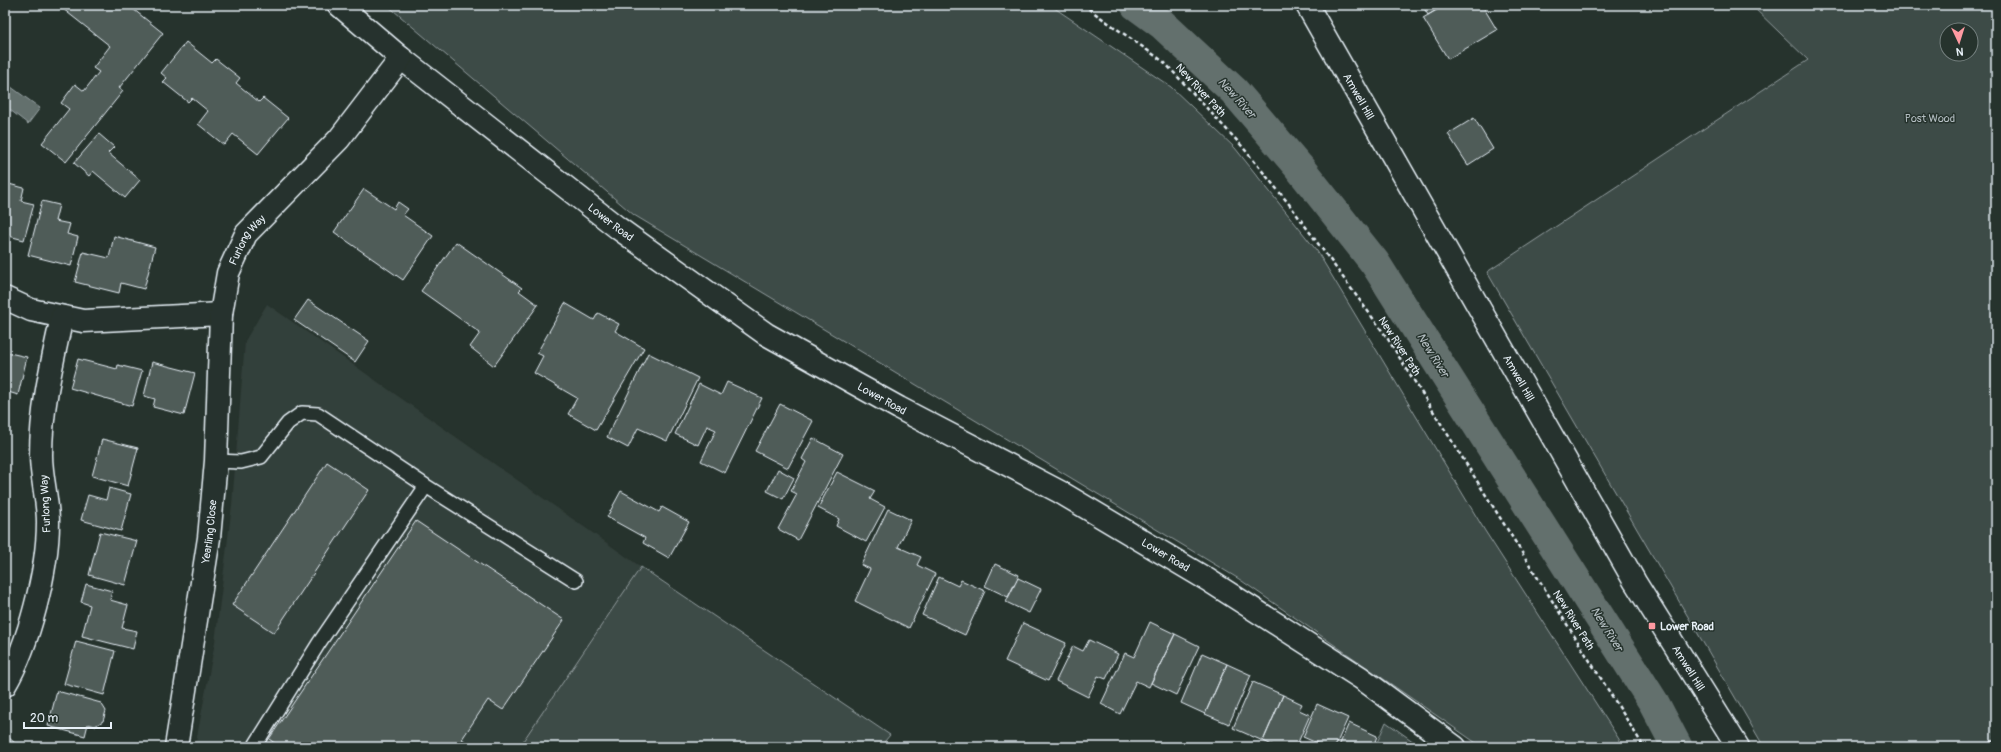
<svg xmlns="http://www.w3.org/2000/svg" width="2001" height="752" font-family="Pangolin,sans-serif">
<style>
.built{fill:#333f3a}
.green{fill:#3e4b47;stroke:#939ea0;fill-rule:evenodd}
.water{fill:#636f6d;stroke:#98a3a5}
.lines{fill:none;stroke-linecap:round;stroke-linejoin:round}
.canal{stroke:#636f6d;stroke-width:31}
.building{fill:#505c59;stroke:#e8f1f8}
.lane-casing{stroke:#e8f1f8;stroke-width:16}
.street-casing{stroke:#e8f1f8;stroke-width:25}
.primary-casing{stroke:#e8f1f8;stroke-width:25}
.path{stroke:#e8f1f8;stroke-width:2.5;stroke-dasharray:4 3;stroke-linecap:butt}
.lane{stroke:#26332d;stroke-width:13}
.street{stroke:#26332d;stroke-width:22}
.primary{stroke:#26332d;stroke-width:22}
.poi-dot{fill:#ff9aa2;stroke:#26332d;stroke-width:1.5}
.labels{text-anchor:middle;stroke-width:3;stroke-linejoin:round;paint-order:stroke}
.street-label{font-size:11px;fill:#e8f1f8;stroke:#26332d}
.park-label{font-size:11px;fill:#b5bfc3;stroke:#26332d}
.poi-label{font-size:11px;font-weight:bold;fill:#e8f1f8;stroke:#26332d;text-anchor:start}
.water-label{font-size:12px;font-style:italic;fill:#b3bdc0;stroke:#26332d}
</style>
<rect width="100%" height="100%" fill="#26332d"/>
<filter id="ink" filterUnits="userSpaceOnUse"><feTurbulence type="fractalNoise" baseFrequency=".025" numOctaves="2"/><feDisplacementMap in="SourceGraphic" scale="8" xChannelSelector="R" yChannelSelector="G"/><feConvolveMatrix kernelMatrix="1 2 1 2 8 2 1 2 1" color-interpolation-filters="sRGB"/></filter>
<g filter="url(#ink)">
<path class="built" d="M 267,304 L 641,567 L 519,747 L 195,747 L 215,642 L 232,505 L 245,341 Z"/>
<path class="green" d="M 387,5 L 1050,5 L 1171,87 L 1235,148 L 1317,251 L 1485,531 L 1624,747 L 1482,747 L 1239,579 L 634,215 Z
M 1751,5 L 1996,5 L 1996,747 L 1764,747 L 1487,272 L 1808,60 ZM 1947,30 L 1971,30 L 1971,54 L 1947,54 Z
M 641,567 L 890,735 L 880,747 L 519,747 Z
M 1386,722 L 1421,747 L 1375,747 Z"/>
<path class="water" d="M 7,84 L 40,108 L 28,124 L 5,106 L 5,87 Z"/>
<g class="lines">
<path class="canal" d="M 1136,5 L 1162,24 L 1234,91 L 1298,166 L 1375,263 L 1654,703 L 1677,747"/>
</g>
<path class="building" d="M 58,5 L 128,5 L 163,33 L 119,88 L 123,91 L 66,162 L 42,143 L 69,109 L 61,103 L 75,84 L 84,91 L 99,72 L 93,68 L 110,46 Z
M 1422,5 L 1445,5 L 1428,15 Z
M 1445,5 L 1482,5 L 1497,30 L 1448,59 L 1423,18 Z
M 186,42 L 212,63 L 216,59 L 240,78 L 236,83 L 259,102 L 263,98 L 288,118 L 258,154 L 233,134 L 224,145 L 198,124 L 208,111 L 192,98 L 188,102 L 163,82 L 167,78 L 161,73 Z
M 1474,118 L 1493,149 L 1468,165 L 1448,134 Z
M 99,134 L 114,147 L 108,153 L 140,180 L 125,198 L 93,171 L 89,176 L 74,163 Z
M 5,183 L 24,188 L 21,201 L 34,204 L 24,240 L 5,235 Z
M 364,189 L 394,209 L 398,202 L 408,209 L 403,215 L 433,236 L 403,280 L 334,232 Z
M 42,201 L 59,205 L 55,221 L 70,224 L 67,234 L 78,237 L 71,266 L 28,255 Z
M 114,236 L 155,247 L 144,289 L 121,283 L 119,293 L 75,282 L 83,252 L 109,258 Z
M 456,242 L 522,288 L 519,291 L 538,305 L 494,366 L 470,347 L 480,333 L 421,291 Z
M 308,300 L 369,341 L 355,362 L 294,320 Z
M 565,303 L 594,320 L 598,313 L 619,324 L 615,331 L 644,348 L 596,430 L 568,414 L 577,398 L 534,373 L 543,356 L 537,353 Z
M 5,352 L 27,357 L 18,395 L 5,391 Z
M 648,353 L 698,378 L 667,441 L 638,428 L 628,448 L 607,437 Z
M 78,359 L 117,369 L 118,365 L 142,371 L 132,406 L 70,388 Z
M 152,362 L 195,373 L 184,415 L 153,407 L 155,399 L 144,396 Z
M 727,382 L 762,398 L 725,473 L 701,461 L 716,430 L 707,426 L 698,445 L 675,434 L 699,384 L 721,395 Z
M 780,404 L 813,421 L 788,468 L 755,451 Z
M 813,438 L 843,454 L 798,540 L 778,529 L 797,494 L 791,491 L 806,462 L 802,459 Z
M 102,439 L 138,448 L 128,486 L 92,476 Z
M 327,462 L 369,490 L 274,633 L 232,605 Z
M 778,469 L 794,478 L 783,499 L 767,491 Z
M 837,472 L 875,491 L 870,499 L 885,507 L 866,542 L 836,526 L 839,519 L 818,508 Z
M 109,488 L 131,494 L 121,531 L 81,520 L 88,495 L 106,500 Z
M 621,491 L 659,512 L 662,507 L 689,522 L 669,558 L 643,543 L 645,538 L 607,517 Z
M 888,509 L 911,520 L 898,547 L 921,557 L 917,565 L 935,574 L 909,628 L 855,601 L 870,569 L 861,565 Z
M 416,521 L 564,620 L 503,710 L 488,700 L 462,739 L 473,747 L 280,747 L 269,739 Z
M 100,532 L 137,541 L 125,585 L 89,575 Z
M 995,564 L 1019,575 L 1008,597 L 985,586 Z
M 939,577 L 958,586 L 961,580 L 985,591 L 965,635 L 922,615 Z
M 1018,578 L 1041,589 L 1029,613 L 1006,602 Z
M 86,584 L 112,591 L 110,600 L 128,605 L 122,628 L 137,631 L 133,649 L 82,636 L 90,605 L 81,602 Z
M 1150,622 L 1175,634 L 1149,687 L 1136,681 L 1120,714 L 1101,704 L 1125,653 L 1134,657 Z
M 1023,623 L 1066,643 L 1048,681 L 1005,661 Z
M 1175,634 L 1199,646 L 1176,695 L 1151,683 Z
M 1089,640 L 1118,654 L 1106,679 L 1098,676 L 1088,697 L 1056,681 L 1073,646 L 1083,651 Z
M 76,641 L 115,651 L 104,695 L 64,684 Z
M 1202,653 L 1227,664 L 1205,714 L 1181,703 Z
M 1227,664 L 1251,675 L 1229,724 L 1205,714 Z
M 1253,682 L 1283,695 L 1263,741 L 1233,728 Z
M 57,691 L 101,703 L 106,711 L 103,721 L 95,726 L 88,724 L 85,736 L 48,726 Z
M 1283,695 L 1302,704 L 1299,710 L 1310,715 L 1296,747 L 1277,747 L 1263,741 Z
M 1317,704 L 1348,718 L 1335,747 L 1326,747 L 1303,737 Z
M 1349,723 L 1377,736 L 1373,747 L 1339,746 Z
M 5,734 L 18,746 L 17,747 L 5,747 Z"/>
<g class="lines">
<defs>
<path id="lane" d="M 216,461 L 241,462 L 261,457 L 288,423 L 302,413 L 318,414 L 426,486 L 319,643 L 254,747
M 426,486 L 576,581"/>
<g id="street">
<path id="s1" d="M 339,5 L 401,58 L 618,228 L 766,334 L 899,408 L 1060,492 L 1208,580 L 1361,678 L 1455,747"/>
<path d="M 5,298 L 31,310 L 83,321 L 221,314"/>
<path d="M 5,685 C 29,645 48,569 48,522 C 48,500 41,477 41,455 C 41,408 52,363 62,317"/>
<path id="s2" d="M 176,747 L 209,538 L 216,461 L 221,314 L 228,273 L 246,234 L 339,139 L 401,58"/>
</g>
<g id="primary">
<path id="s3" d="M 1307,5 L 1635,582 L 1738,747"/>
</g>
</defs>
<use href="#lane" class="lane-casing"/>
<use href="#street" class="street-casing"/>
<use href="#primary" class="primary-casing"/>
<path class="path" d="M 1083,5 L 1164,62 L 1241,145 L 1289,204 L 1386,336 L 1644,747
M 1985,747 L 1996,737"/>
<use href="#lane" class="lane"/>
<use href="#street" class="street"/>
<use href="#primary" class="primary"/>
</g>
</g>
<rect class="poi-dot" x="1648" y="622" width="8" height="8" rx="2"/>
<g class="labels">
<g class="street-label">
<text transform="translate(1201 90) rotate(47)" y="4">New River Path</text>
<text dy="4" stroke="none"><textPath href="#s3" startOffset="105">Amwell Hill</textPath></text>
<text dy="4" stroke="none"><textPath href="#s1" startOffset="348">Lower Road</textPath></text>
<text dy="4" stroke="none"><textPath href="#s2" startOffset="516">Furlong Way</textPath></text>
<text transform="translate(1400 346) rotate(57)" y="4">New River Path</text>
<text dy="4" stroke="none"><textPath href="#s3" startOffset="429">Amwell Hill</textPath></text>
<text dy="4" stroke="none"><textPath href="#s1" startOffset="672">Lower Road</textPath></text>
<text transform="translate(45 504) rotate(-93)" y="4">Furlong Way</text>
<text dy="4" stroke="none"><textPath href="#s2" startOffset="218">Yearling Close</textPath></text>
<text dy="4" stroke="none"><textPath href="#s1" startOffset="996">Lower Road</textPath></text>
<text transform="translate(1574 620) rotate(58)" y="4">New River Path</text>
<text dy="4" stroke="none"><textPath href="#s3" startOffset="765">Amwell Hill</textPath></text>
</g>
<g class="park-label">
<text x="1930" y="122">Post Wood</text>
</g>
<g class="poi-label">
<text x="1660" y="630">Lower Road</text>
</g>
<g class="water-label">
<text transform="translate(1237 98) rotate(48)" y="4">New River</text>
<text transform="translate(1433 355) rotate(58)" y="4">New River</text>
<text transform="translate(1607 629) rotate(58)" y="4">New River</text>
</g>
</g>
<rect width="2001" height="752" fill="none" stroke="#26332d" stroke-width="20"/>
<rect x="10" y="10" width="1981" height="732" fill="none" stroke="#e8f1f8" stroke-width="1.5" filter="url(#ink)"/>
<g transform="translate(1959 42) rotate(176)"><circle r="19" fill="#26332d" stroke="#747f7e"/>
<path d="M0-3L7 15L0 10L-7 15Z" fill="#ff9aa2"/>
<text y="-6" font-size="11" font-weight="bold" text-anchor="middle" fill="#e8f1f8">N</text>
</g>
<path d="M24 722v6h87v-6" fill="none" stroke="#e8f1f8" stroke-width="2"/>
<text x="30" y="722" font-size="12" fill="#e8f1f8" stroke="#26332d" stroke-width="3" paint-order="stroke">20 m</text>
</svg>
